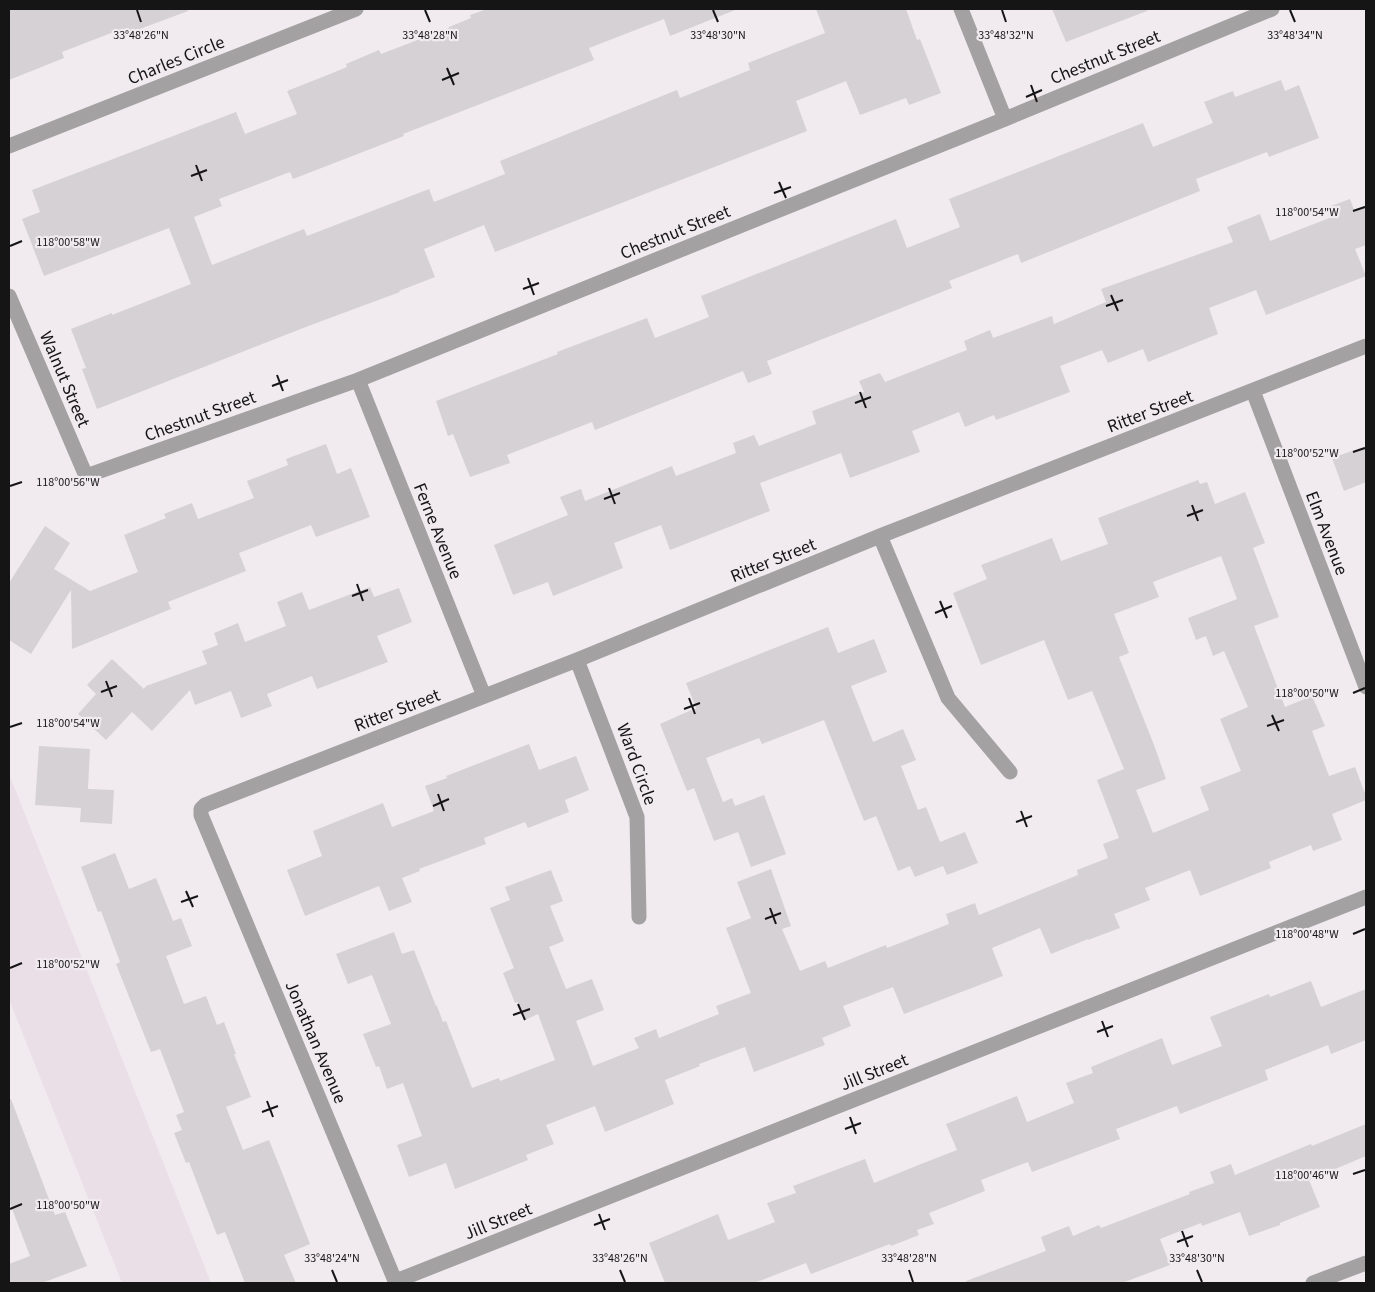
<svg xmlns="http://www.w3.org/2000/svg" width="1375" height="1292" font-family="'Source Sans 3',sans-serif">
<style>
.built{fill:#eadee7}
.building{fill:#d6d1d5;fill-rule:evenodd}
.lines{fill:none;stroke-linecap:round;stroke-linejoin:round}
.minor{stroke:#a3a1a2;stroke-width:15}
.ticks{fill:none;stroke:#161516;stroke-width:2}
.labels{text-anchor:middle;stroke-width:4.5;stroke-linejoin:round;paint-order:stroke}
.street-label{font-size:18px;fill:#161516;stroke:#f1ebef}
.ticks-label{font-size:12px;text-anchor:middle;fill:#161516;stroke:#f1ebef;stroke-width:4.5;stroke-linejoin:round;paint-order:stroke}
</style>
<rect width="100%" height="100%" fill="#f1ebef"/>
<path class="built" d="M 9,774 L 211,1283 L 122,1283 L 9,999 Z"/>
<path class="building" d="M 9,9 L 187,9 L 188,11 L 121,36 L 119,30 L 62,52 L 64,58 L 9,80 Z
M 487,9 L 735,10 L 670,36 L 664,19 L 589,48 L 594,60 L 403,134 L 404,136 L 293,179 L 290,172 L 219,199 L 222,206 L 194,217 L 212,265 L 304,229 L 307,236 L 429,189 L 434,202 L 505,174 L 500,161 L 677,90 L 680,98 L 750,70 L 748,63 L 825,33 L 816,9 L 906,9 L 917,40 L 920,39 L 941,93 L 909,105 L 906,98 L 860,115 L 846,81 L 796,101 L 807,131 L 495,252 L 484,225 L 424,249 L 435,277 L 399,291 L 400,292 L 311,325 L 97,409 L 82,369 L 86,368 L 71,329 L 112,313 L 112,315 L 191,284 L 169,228 L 44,276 L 22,219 L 40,212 L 32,190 L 236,112 L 245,134 L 297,114 L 287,91 L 325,76 L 347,67 L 346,64 L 379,50 L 381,54 L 449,28 L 449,27 L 471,18 L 470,15 Z
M 1052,9 L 1147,9 L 1147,11 L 1066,42 Z
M 1281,80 L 1285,91 L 1299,85 L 1319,138 L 1269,157 L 1267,152 L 1196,179 L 1200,191 L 1021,263 L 1018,254 L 949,281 L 952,288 L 767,361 L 772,374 L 748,383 L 743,371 L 595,430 L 592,422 L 507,455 L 510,463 L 470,477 L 453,434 L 448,436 L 436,401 L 558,354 L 557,352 L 647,318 L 655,338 L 709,317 L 701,296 L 896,219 L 907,248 L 960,227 L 949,199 L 1143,123 L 1153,147 L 1213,123 L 1204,102 L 1233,91 L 1235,97 Z
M 1350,199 L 1354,210 L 1366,205 L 1366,245 L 1355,249 L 1366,276 L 1266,315 L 1256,290 L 1209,308 L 1218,334 L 1148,362 L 1143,349 L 1108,363 L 1102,350 L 1060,366 L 1070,392 L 996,420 L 994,415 L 965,427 L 959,412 L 912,431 L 920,452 L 850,478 L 841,453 L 760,483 L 770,511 L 670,550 L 661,525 L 614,543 L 623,568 L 553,596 L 548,582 L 513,595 L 494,545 L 568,515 L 560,497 L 581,489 L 585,501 L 672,466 L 676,476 L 736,453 L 733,443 L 754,435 L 759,446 L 816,424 L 812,411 L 864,392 L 859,381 L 880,373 L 885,382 L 967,350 L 964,341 L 990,330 L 993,338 L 1052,316 L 1054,324 L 1106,302 L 1101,289 L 1233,242 L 1227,227 L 1260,214 L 1270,241 L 1332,217 L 1328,207 Z
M 326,444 L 337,474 L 351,468 L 370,517 L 316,537 L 311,525 L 239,553 L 246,571 L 168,602 L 171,609 L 72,649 L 71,590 L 31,654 L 9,640 L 9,583 L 45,526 L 70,543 L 54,569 L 90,591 L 138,572 L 124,535 L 166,518 L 164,514 L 192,503 L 198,519 L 254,498 L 247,481 L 288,465 L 286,459 Z
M 1366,446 L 1366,482 L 1344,491 L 1332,458 Z
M 1198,480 L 1200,484 L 1207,482 L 1215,504 L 1245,492 L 1265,543 L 1253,548 L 1279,617 L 1254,626 L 1285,707 L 1312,696 L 1325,726 L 1312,731 L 1329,776 L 1355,767 L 1366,796 L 1366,800 L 1332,814 L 1342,840 L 1313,851 L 1311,845 L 1269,862 L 1271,868 L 1200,896 L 1190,870 L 1145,888 L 1150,900 L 1114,914 L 1120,928 L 1088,940 L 1088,939 L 1051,954 L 1040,928 L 992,948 L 1003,976 L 904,1014 L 893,987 L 843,1006 L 851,1026 L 822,1038 L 825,1045 L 754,1072 L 745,1047 L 699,1064 L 700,1066 L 665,1080 L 674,1104 L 605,1132 L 595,1106 L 546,1125 L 554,1144 L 526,1155 L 528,1160 L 455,1189 L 446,1163 L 409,1177 L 397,1145 L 422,1136 L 403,1083 L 387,1089 L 379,1066 L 376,1067 L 363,1034 L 391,1024 L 372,975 L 348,984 L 336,954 L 394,932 L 402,954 L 414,950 L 436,1006 L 437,1006 L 443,1022 L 446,1021 L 472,1088 L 499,1078 L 500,1081 L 555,1060 L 538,1014 L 525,1020 L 518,1002 L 515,1003 L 503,973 L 514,968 L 490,908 L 510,900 L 505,887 L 551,870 L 563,901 L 550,906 L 564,941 L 549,947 L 566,989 L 592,979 L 604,1010 L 576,1021 L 593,1066 L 639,1048 L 634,1038 L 656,1029 L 659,1038 L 719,1014 L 716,1006 L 751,993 L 726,928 L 751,918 L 737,882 L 771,869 L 791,926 L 782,929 L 800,971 L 825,961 L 828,968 L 886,945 L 887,948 L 949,924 L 946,914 L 975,903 L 979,915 L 1078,875 L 1077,870 L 1108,858 L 1103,844 L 1119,838 L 1097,780 L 1124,769 L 1092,691 L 1068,700 L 1044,640 L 981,665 L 953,593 L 987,579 L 981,565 L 1052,538 L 1061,561 L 1108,544 L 1098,518 ZM 1221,556 L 1237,599 L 1188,618 L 1196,640 L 1206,636 L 1213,656 L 1224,651 L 1248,707 L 1220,719 L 1241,771 L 1200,787 L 1209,810 L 1153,833 L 1136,790 L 1166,779 L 1154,745 L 1119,657 L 1129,653 L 1114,614 L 1159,597 L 1153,582 Z
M 370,587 L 374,597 L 399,588 L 412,622 L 377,636 L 388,662 L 317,689 L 312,676 L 267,694 L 272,706 L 241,718 L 231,691 L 195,705 L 190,690 L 152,731 L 132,712 L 106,740 L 78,714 L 96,694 L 87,685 L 112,659 L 144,689 L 146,686 L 207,664 L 202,651 L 218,645 L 214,633 L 238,623 L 245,642 L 286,626 L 277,602 L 302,592 L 309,610 Z
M 828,627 L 838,653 L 874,639 L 887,672 L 851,686 L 873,742 L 903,729 L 916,760 L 901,766 L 918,810 L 926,807 L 940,842 L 965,832 L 978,863 L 947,875 L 943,866 L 915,877 L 910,866 L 898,871 L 876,816 L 864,821 L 824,720 L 762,744 L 759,738 L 706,758 L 723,802 L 732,798 L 735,806 L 764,795 L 786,854 L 751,867 L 738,832 L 714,841 L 694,788 L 687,791 L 660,724 L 696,708 L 686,683 Z
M 529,744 L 539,770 L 576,756 L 589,790 L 565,800 L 569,812 L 528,828 L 525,822 L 484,838 L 486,844 L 419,869 L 420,871 L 402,878 L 412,902 L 389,911 L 379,886 L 305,916 L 287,870 L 322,856 L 313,831 L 383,803 L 392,827 L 434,811 L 425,786 L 447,778 L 446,776 Z
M 39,746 L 90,749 L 88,789 L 114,790 L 112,824 L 80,822 L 81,808 L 35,805 Z
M 115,853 L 129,889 L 156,878 L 173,921 L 181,918 L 192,946 L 166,956 L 184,1004 L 206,996 L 217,1025 L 224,1022 L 236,1054 L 234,1054 L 251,1097 L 226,1107 L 243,1150 L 269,1140 L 283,1175 L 310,1244 L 284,1255 L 296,1283 L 245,1283 L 225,1232 L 217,1235 L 189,1162 L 186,1163 L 174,1133 L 182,1130 L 176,1115 L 184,1112 L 160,1049 L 151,1052 L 116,964 L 120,962 L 101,911 L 98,912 L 81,867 Z
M 1311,981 L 1321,1007 L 1366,989 L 1366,1040 L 1331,1054 L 1328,1045 L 1265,1070 L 1268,1080 L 1180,1114 L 1177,1106 L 1116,1129 L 1120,1139 L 1032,1172 L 1028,1162 L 981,1180 L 985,1191 L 929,1213 L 934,1224 L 917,1230 L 919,1235 L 891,1246 L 890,1244 L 811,1274 L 806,1263 L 754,1283 L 665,1283 L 649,1243 L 718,1214 L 728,1240 L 775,1222 L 767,1203 L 796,1193 L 793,1186 L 865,1159 L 874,1183 L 921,1164 L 957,1150 L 946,1124 L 1017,1096 L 1027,1122 L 1074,1103 L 1066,1083 L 1093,1073 L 1091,1067 L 1162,1038 L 1172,1065 L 1222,1046 L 1210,1017 L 1269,994 L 1270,997 Z
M 11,1099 L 55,1215 L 65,1212 L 87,1266 L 42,1283 L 9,1283 L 9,1264 L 30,1256 L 9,1201 L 9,1100 Z
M 1366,1124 L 1366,1156 L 1309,1180 L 1320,1207 L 1280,1223 L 1280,1225 L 1249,1236 L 1240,1212 L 1202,1226 L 1201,1223 L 1160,1239 L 1170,1265 L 1122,1283 L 967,1283 L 966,1281 L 1046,1251 L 1041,1237 L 1069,1226 L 1073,1236 L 1099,1225 L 1101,1228 L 1190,1194 L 1189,1192 L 1214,1183 L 1210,1172 L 1231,1164 L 1235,1175 L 1311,1144 L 1312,1146 Z"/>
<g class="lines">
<path class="minor" d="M 961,9 L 1005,119
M 9,146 L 356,9
M 9,296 L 86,476 L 358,380 L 1005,119 L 1272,9
M 358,380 L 484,696
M 1253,391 L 1366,687
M 880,536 L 948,698 L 1010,772
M 577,660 L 637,817 L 639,917
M 396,1281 L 1366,897
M 396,1283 L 201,815 L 201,809 L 205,805 L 577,660 L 880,536 L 1366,346
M 1313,1283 L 1366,1263"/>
</g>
<path class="ticks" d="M 137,10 L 141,22M 425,10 L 430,22M 713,10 L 718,22M 1002,10 L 1006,22M 1290,10 L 1295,22M 447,68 L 454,85M 442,80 L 459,73M 1031,85 L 1037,102M 1026,97 L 1042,90M 196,165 L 202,181M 191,176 L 207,170M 779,182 L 786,198M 774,193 L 791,187M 1353,211 L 1365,207M 10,246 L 22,241M 528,278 L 534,295M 523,289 L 539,283M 1111,295 L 1118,311M 1106,306 L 1123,300M 277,375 L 283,391M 272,386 L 288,380M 860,392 L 866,408M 855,403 L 871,397M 1353,452 L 1365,448M 10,486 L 22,482M 609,488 L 615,504M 604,499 L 620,493M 1192,505 L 1198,521M 1187,516 L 1203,510M 357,584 L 363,601M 352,596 L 368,590M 940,601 L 947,618M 935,613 L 952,606M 106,681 L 112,697M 101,692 L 117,686M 1353,693 L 1365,688M 689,698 L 695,714M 684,709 L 700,703M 1272,715 L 1279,731M 1267,726 L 1284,720M 10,727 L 22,723M 438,794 L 444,811M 433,806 L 449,799M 1021,811 L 1027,827M 1016,822 L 1032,816M 186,891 L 193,907M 181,902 L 198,896M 770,908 L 776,924M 765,919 L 781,913M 1353,934 L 1365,929M 10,968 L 22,963M 518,1004 L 525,1020M 513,1015 L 530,1009M 1102,1021 L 1108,1037M 1097,1032 L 1113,1026M 267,1101 L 273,1117M 262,1112 L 278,1106M 850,1117 L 856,1134M 845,1129 L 861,1123M 1353,1174 L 1365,1170M 10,1209 L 22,1204M 599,1214 L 605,1230M 594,1225 L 610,1219M 1182,1231 L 1188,1247M 1177,1242 L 1193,1236M 332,1270 L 337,1282M 620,1270 L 625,1282M 909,1270 L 913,1282M 1197,1270 L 1202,1282"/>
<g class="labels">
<g class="street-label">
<text transform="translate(1105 57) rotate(-22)" y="6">Chestnut Street</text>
<text transform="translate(176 60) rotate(-22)" y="6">Charles Circle</text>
<text transform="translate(675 232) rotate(-22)" y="6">Chestnut Street</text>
<text transform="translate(65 379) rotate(67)" y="6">Walnut Street</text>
<text transform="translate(1150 411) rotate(-21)" y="6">Ritter Street</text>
<text transform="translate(200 416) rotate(-20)" y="6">Chestnut Street</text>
<text transform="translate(438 531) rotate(68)" y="6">Ferne Avenue</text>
<text transform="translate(1327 533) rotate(69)" y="6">Elm Avenue</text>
<text transform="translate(773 560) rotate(-22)" y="6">Ritter Street</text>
<text transform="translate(397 710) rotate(-21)" y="6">Ritter Street</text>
<text transform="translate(637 764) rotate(70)" y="6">Ward Circle</text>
<text transform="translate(316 1042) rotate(67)" y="6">Jonathan Avenue</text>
<text transform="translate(874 1072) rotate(-22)" y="6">Jill Street</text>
<text transform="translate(498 1221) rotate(-22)" y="6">Jill Street</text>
</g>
</g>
<g class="ticks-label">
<text x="141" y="39">33°48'26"N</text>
<text x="430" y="39">33°48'28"N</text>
<text x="718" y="39">33°48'30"N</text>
<text x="1006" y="39">33°48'32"N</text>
<text x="1295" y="39">33°48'34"N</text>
<text x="1307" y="216">118°00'54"W</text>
<text x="68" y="246">118°00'58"W</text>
<text x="1307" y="457">118°00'52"W</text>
<text x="68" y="486">118°00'56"W</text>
<text x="1307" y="697">118°00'50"W</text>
<text x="68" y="727">118°00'54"W</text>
<text x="1307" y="938">118°00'48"W</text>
<text x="68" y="968">118°00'52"W</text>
<text x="1307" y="1179">118°00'46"W</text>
<text x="68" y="1209">118°00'50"W</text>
<text x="332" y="1262">33°48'24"N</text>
<text x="620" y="1262">33°48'26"N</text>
<text x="909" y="1262">33°48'28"N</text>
<text x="1197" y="1262">33°48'30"N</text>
</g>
<rect width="1375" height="1292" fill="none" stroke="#161516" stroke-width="20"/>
</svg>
